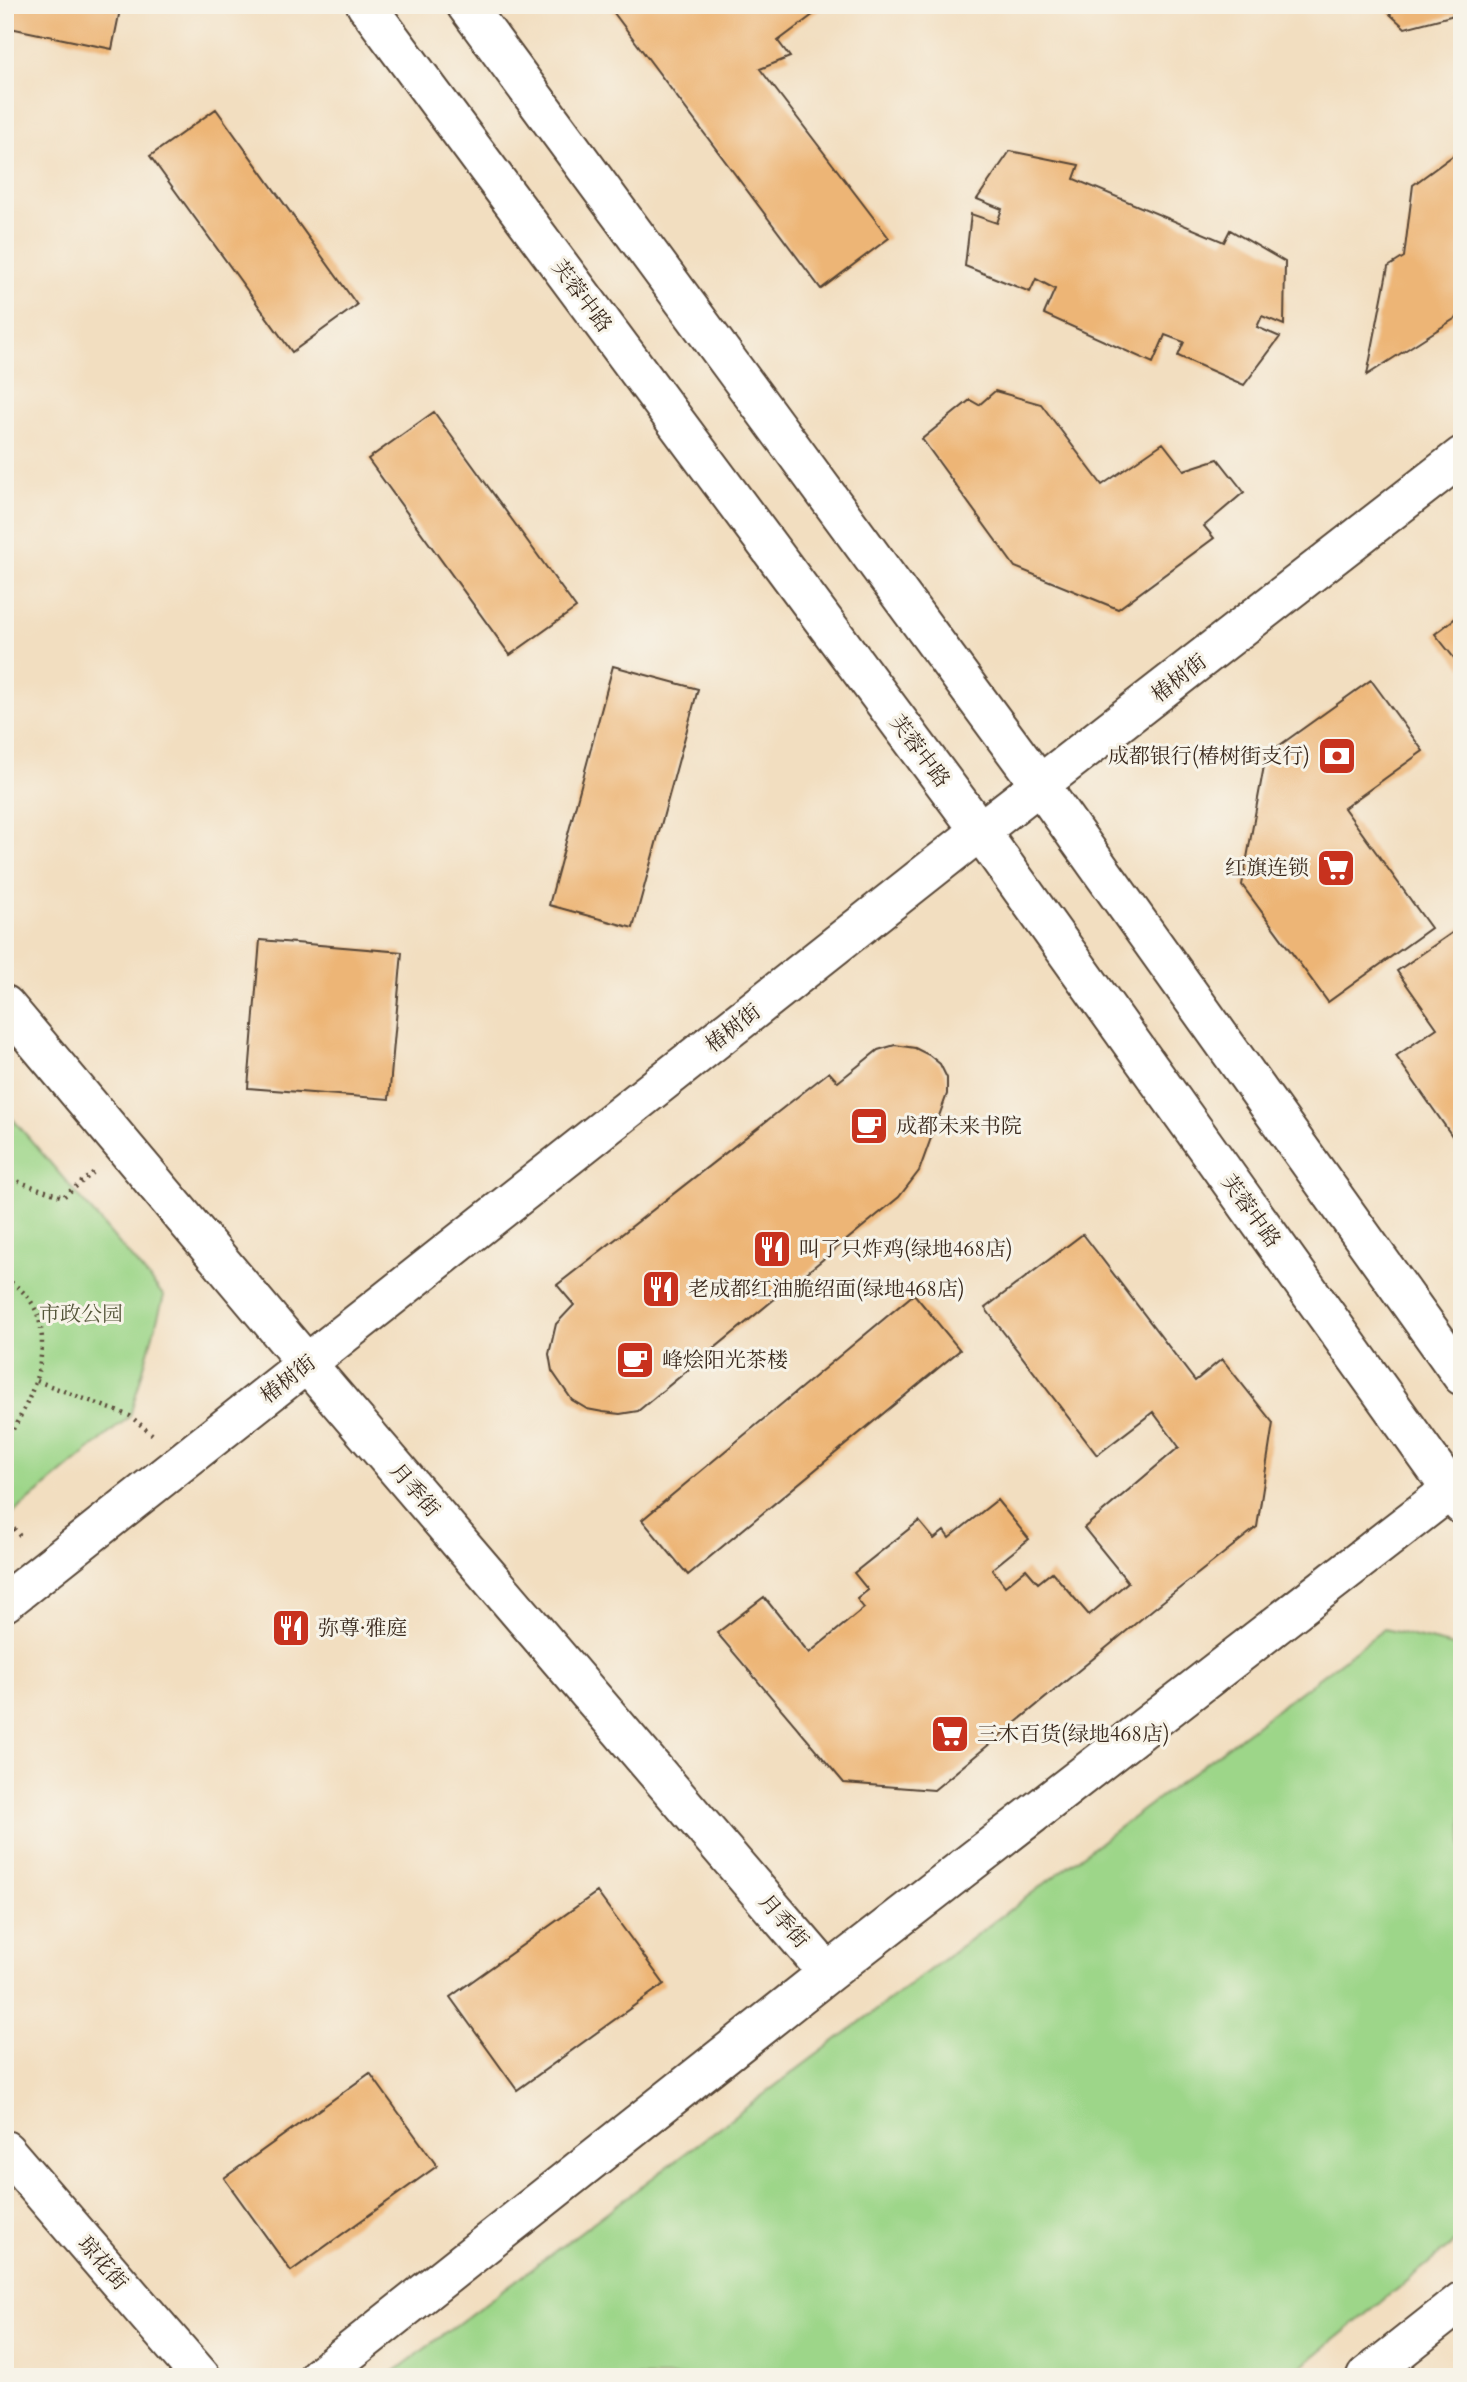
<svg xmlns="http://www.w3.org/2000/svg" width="1467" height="2382" font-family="Cardo,'Noto Serif SC',serif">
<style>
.green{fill:#9dd689;stroke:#6c8054;stroke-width:2}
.building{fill:#edb576}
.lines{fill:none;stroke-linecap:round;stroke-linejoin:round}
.street-casing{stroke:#564536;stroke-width:42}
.secondary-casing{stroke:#564536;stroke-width:42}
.path{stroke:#564536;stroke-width:4.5;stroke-dasharray:2 5;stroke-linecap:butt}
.street{stroke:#fff;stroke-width:38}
.secondary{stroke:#fff;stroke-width:38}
.labels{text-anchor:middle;stroke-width:6;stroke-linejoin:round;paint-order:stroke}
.street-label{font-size:21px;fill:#3b2a1e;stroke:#f7f3e8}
.poi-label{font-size:21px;fill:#3b2a1e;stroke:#f7f3e8;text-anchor:start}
.park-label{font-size:21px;fill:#545539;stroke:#f7f3e8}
</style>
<rect width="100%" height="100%" fill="#f7f3e8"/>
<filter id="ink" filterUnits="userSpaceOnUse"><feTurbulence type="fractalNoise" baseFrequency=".0143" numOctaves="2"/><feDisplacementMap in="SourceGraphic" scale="14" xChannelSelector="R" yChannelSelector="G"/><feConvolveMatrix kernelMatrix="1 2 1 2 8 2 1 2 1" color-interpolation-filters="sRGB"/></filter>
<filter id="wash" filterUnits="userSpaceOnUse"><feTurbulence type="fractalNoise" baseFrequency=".00686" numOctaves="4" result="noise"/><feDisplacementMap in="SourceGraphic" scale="28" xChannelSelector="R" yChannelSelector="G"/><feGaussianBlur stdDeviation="1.57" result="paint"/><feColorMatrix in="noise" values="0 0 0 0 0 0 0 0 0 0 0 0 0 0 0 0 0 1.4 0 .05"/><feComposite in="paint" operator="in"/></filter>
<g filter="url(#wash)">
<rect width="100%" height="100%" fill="#f2dec0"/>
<path class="green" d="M 5,1110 L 164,1296 L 130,1416 L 5,1520 Z
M 1384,1629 L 1462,1648 L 1462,2236 L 1288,2377 L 387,2377 Z"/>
<g id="blocks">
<path class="building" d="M 5,5 L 121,5 L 112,49 L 5,27 Z
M 608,5 L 826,5 L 778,41 L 790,57 L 760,69 L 889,238 L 821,289 Z
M 1380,5 L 1461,5 L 1462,13 L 1405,28 Z
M 216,109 L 357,305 L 292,352 L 150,156 Z
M 1462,149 L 1462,314 L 1367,375 L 1388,267 L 1404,257 L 1413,185 Z
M 1010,151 L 1079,165 L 1074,179 L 1224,242 L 1230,230 L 1285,262 L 1284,325 L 1262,316 L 1257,327 L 1280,337 L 1244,385 L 1178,356 L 1184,342 L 1165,335 L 1153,363 L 1044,314 L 1055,289 L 1036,279 L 1030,292 L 965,266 L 971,214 L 997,223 L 1002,209 L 977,199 Z
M 995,391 L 1041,404 L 1102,485 L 1163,443 L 1184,470 L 1218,459 L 1244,492 L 1204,526 L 1214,538 L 1118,609 L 1015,567 L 922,439 L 970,400 L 979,405 Z
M 434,412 L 576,608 L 510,655 L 368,459 Z
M 1462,613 L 1462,668 L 1435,634 Z
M 613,666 L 698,689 L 633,928 L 549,905 Z
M 1371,680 L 1423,751 L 1344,808 L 1431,928 L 1328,1002 L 1242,885 L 1266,755 Z
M 1462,926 L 1462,1150 L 1396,1056 L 1437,1028 L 1397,971 Z
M 260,940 L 402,952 L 389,1099 L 248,1088 Z
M 895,1045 L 915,1048 L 929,1055 L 940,1064 L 947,1078 L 947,1094 L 919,1171 L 899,1197 L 638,1411 L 620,1414 L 603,1412 L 587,1409 L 572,1400 L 552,1371 L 549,1354 L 556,1324 L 574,1305 L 557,1285 L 829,1072 L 838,1082 L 878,1050 Z
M 1083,1234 L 1195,1381 L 1222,1359 L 1273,1423 L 1257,1527 L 1152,1610 L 934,1790 L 844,1783 L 717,1633 L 764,1597 L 809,1653 L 864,1608 L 857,1599 L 868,1590 L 854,1573 L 919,1521 L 934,1539 L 944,1531 L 949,1538 L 997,1500 L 1029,1539 L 992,1569 L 1005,1586 L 1026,1569 L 1038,1583 L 1052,1572 L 1089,1615 L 1128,1582 L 1084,1528 L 1179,1447 L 1153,1412 L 1097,1455 L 985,1308 Z
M 914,1294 L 960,1350 L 688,1575 L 642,1520 Z
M 597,1892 L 664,1984 L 517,2090 L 450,1997 Z
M 370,2073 L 437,2166 L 291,2271 L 224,2178 Z"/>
</g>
</g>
<g filter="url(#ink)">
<use href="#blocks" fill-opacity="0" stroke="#564536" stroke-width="2"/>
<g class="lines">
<defs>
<path id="street" d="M 5,1005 L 307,1364 L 828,1973
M 5,1602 L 980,831 L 1462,456
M 5,2150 L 201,2377
M 318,2377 L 828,1973 L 1462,1481
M 1366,2377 L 1462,2301"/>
<path id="secondary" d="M 366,5 L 980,831 L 1462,1505
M 466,5 L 1040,785 L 1462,1376"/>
</defs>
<use href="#street" class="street-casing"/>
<use href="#secondary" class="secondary-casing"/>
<path class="path" d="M 5,1177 L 63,1197 L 94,1172
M 5,1279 C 69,1312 37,1397 5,1441
M 37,1381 L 130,1416 L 153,1435
M 5,1518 L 20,1536"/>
<use href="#street" class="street"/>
<use href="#secondary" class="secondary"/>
</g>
</g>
<defs>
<symbol id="bank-square" viewBox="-11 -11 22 22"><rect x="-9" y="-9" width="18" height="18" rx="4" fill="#c8321e" stroke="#f7f3e8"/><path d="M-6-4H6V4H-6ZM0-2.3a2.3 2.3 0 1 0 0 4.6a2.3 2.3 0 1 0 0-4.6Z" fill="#fff"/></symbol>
<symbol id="supermarket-square" viewBox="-11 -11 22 22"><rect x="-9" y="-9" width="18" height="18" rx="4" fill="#c8321e" stroke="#f7f3e8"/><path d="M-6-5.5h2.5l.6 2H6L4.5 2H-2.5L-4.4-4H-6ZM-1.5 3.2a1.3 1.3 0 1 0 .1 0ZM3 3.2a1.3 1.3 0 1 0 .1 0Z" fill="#fff"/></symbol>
<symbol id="cafe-square" viewBox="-11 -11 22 22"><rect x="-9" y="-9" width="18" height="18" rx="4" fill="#c8321e" stroke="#f7f3e8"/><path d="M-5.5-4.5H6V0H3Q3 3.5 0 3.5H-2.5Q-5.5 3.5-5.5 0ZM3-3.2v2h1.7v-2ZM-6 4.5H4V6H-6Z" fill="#fff"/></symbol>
<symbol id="restaurant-square" viewBox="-11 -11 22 22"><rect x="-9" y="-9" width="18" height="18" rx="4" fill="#c8321e" stroke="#f7f3e8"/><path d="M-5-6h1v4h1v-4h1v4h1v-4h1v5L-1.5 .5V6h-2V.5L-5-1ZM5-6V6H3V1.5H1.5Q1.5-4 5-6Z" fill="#fff"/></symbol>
</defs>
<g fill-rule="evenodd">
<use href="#bank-square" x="1315" y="734" width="44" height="44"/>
<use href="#supermarket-square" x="1314" y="846" width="44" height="44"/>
<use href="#cafe-square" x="847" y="1104" width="44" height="44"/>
<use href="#restaurant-square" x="750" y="1227" width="44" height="44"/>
<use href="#restaurant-square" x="639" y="1267" width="44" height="44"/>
<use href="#cafe-square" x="613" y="1338" width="44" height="44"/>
<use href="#restaurant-square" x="269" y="1606" width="44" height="44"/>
<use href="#supermarket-square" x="928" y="1712" width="44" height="44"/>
</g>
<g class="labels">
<g class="street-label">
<text transform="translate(582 296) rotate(53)" y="7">芙蓉中路</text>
<text transform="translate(1179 678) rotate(-38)" y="7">椿树街</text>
<text transform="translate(920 751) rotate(53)" y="7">芙蓉中路</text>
<text transform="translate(733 1028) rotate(-38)" y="7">椿树街</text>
<text transform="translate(1251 1211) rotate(54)" y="7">芙蓉中路</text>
<text transform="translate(288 1379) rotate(-38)" y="7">椿树街</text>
<text transform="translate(415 1490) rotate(49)" y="7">月季街</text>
<text transform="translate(784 1921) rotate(49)" y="7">月季街</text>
<text transform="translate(103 2263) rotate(49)" y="7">琼花街</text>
</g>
<g class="poi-label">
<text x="1310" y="763" text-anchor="end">成都银行(椿树街支行)</text>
<text x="1309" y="875" text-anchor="end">红旗连锁</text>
<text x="896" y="1133">成都未来书院</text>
<text x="799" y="1256">叫了只炸鸡(绿地468店)</text>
<text x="688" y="1296">老成都红油脆绍面(绿地468店)</text>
<text x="662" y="1367">峰烩阳光茶楼</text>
<text x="318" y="1635">弥尊·雅庭</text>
<text x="977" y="1741">三木百货(绿地468店)</text>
</g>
<g class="park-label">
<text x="81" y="1321">市政公园</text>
</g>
</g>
<rect width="1467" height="2382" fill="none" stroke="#f7f3e8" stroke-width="28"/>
</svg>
